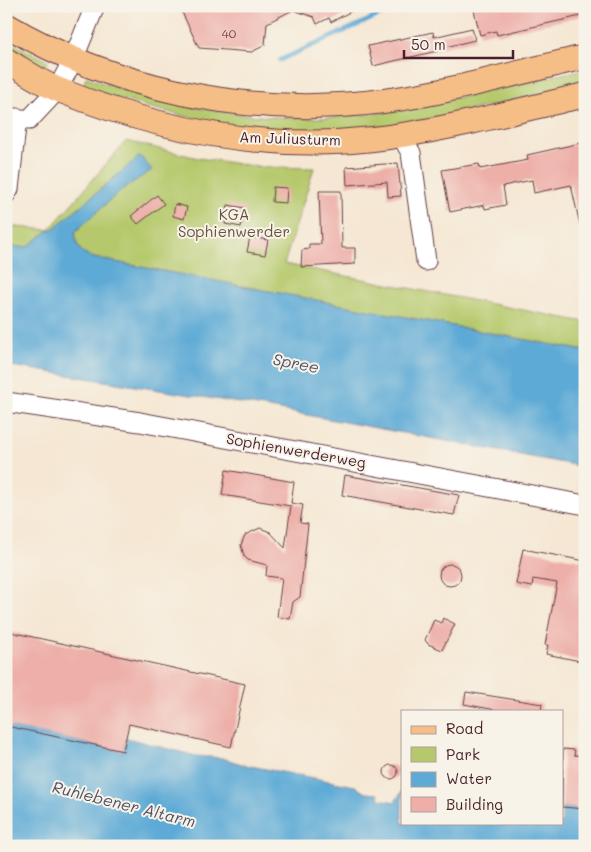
<svg xmlns="http://www.w3.org/2000/svg" width="591" height="852" font-family="Mali,sans-serif">
<style>
.green{fill:#b5c96c;stroke:#80744c}
.water{fill:#5daad6;stroke:#546480}
.lines{fill:none;stroke-linecap:round;stroke-linejoin:round}
.stream{stroke:#5daad6;stroke-width:4.5}
.building{fill:#edafa8}
.minor-casing{stroke:#643d44;stroke-width:21}
.major-casing{stroke:#643d44;stroke-width:26}
.minor{stroke:#fff;stroke-width:19}
.major{stroke:#f6be87;stroke-width:24}
.labels{text-anchor:middle;stroke-width:4;stroke-linejoin:round;paint-order:stroke}
.number-label{font-size:12px;fill:#73434a}
.street-label{font-size:15px;fill:#4a1f2b;stroke:#f7f3e8}
.park-label{font-size:15px;fill:#6a523e;stroke:#f7f3e8}
.water-label{font-size:16px;font-style:italic;fill:#515067;stroke:#f7f3e8}
</style>
<rect width="100%" height="100%" fill="#f7f3e8"/>
<filter id="ink" filterUnits="userSpaceOnUse"><feTurbulence type="fractalNoise" baseFrequency=".02" numOctaves="2"/><feDisplacementMap in="SourceGraphic" scale="10" xChannelSelector="R" yChannelSelector="G"/><feConvolveMatrix kernelMatrix="1 2 1 2 8 2 1 2 1" color-interpolation-filters="sRGB"/></filter>
<filter id="wash" filterUnits="userSpaceOnUse"><feTurbulence type="fractalNoise" baseFrequency=".0096" numOctaves="4" result="noise"/><feDisplacementMap in="SourceGraphic" scale="20" xChannelSelector="R" yChannelSelector="G"/><feGaussianBlur stdDeviation="1.12" result="paint"/><feColorMatrix in="noise" values="0 0 0 0 0 0 0 0 0 0 0 0 0 0 0 0 0 1.4 0 .05"/><feComposite in="paint" operator="in"/></filter>
<g filter="url(#wash)">
<rect width="100%" height="100%" fill="#f5e7d3"/>
<path class="green" d="M 6,40 L 48,61 L 44,70 L 6,49 Z
M 585,69 L 585,83 C 520,98 454,116 388,126 C 283,141 182,121 83,87 L 86,77 C 180,111 285,128 385,112 C 452,101 518,83 585,69 Z
M 126,141 L 198,158 L 261,167 L 314,168 L 284,264 L 585,322 L 585,351 L 94,258 C 80,253 76,247 75,232 L 121,190 L 151,170 L 140,156 L 52,230 L 49,230 L 27,247 L 6,246 L 6,226 L 49,230 Z"/>
<path class="water" d="M 140,156 L 152,170 L 121,190 L 75,232 C 76,247 80,253 94,258 L 585,351 L 585,467 L 264,407 L 6,365 L 6,246 L 27,247 L 49,230 L 52,230 Z
M 6,726 L 123,751 L 126,738 L 196,756 L 222,758 L 245,765 L 355,786 L 365,793 L 378,794 L 379,799 L 395,802 L 402,791 L 402,823 L 562,823 L 562,807 L 585,810 L 585,846 L 6,846 Z"/>
<g class="lines">
<path class="stream" d="M 280,60 L 400,6"/>
</g>
<g id="blocks">
<path class="building" d="M 179,6 L 323,6 L 326,11 L 335,6 L 361,6 L 331,22 L 329,18 L 317,24 L 314,17 L 293,10 L 267,23 L 265,45 L 252,52 L 199,48 Z
M 473,6 L 585,6 L 585,15 L 497,35 L 496,31 L 480,35 Z
M 472,28 L 475,40 L 437,49 L 437,51 L 373,66 L 368,46 L 433,32 L 434,37 Z
M 585,142 L 585,225 L 580,225 L 571,185 L 534,193 L 532,180 L 503,186 L 506,205 L 485,209 L 484,205 L 450,212 L 442,170 L 479,164 L 480,169 L 528,160 L 527,155 Z
M 398,163 L 401,196 L 388,197 L 387,182 L 347,185 L 346,167 Z
M 273,187 L 287,188 L 286,203 L 272,202 Z
M 319,191 L 341,191 L 342,248 L 355,248 L 355,264 L 301,267 L 302,250 L 309,249 L 309,244 L 321,244 Z
M 157,195 L 164,204 L 138,224 L 131,216 Z
M 175,204 L 187,207 L 184,219 L 173,216 Z
M 228,205 L 245,208 L 241,227 L 225,224 Z
M 250,237 L 268,240 L 265,255 L 247,252 Z
M 226,470 L 294,482 L 291,503 L 303,505 L 300,523 L 308,524 L 300,597 L 293,602 L 290,619 L 277,617 L 282,578 L 266,576 L 267,565 L 248,560 L 244,556 L 241,545 L 245,535 L 260,528 L 270,532 L 285,548 L 291,506 L 222,495 Z
M 345,475 L 459,495 L 454,515 L 342,495 Z
M 523,549 L 585,561 L 585,662 L 546,654 L 548,645 L 545,645 L 557,583 L 533,579 L 532,587 L 516,584 Z
M439 575a11 11 0 1 1 22 0a11 11 0 1 1-22 0Z
M 443,618 L 455,624 L 442,650 L 428,644 L 425,640 L 434,620 L 441,623 Z
M 6,631 L 245,684 L 231,747 L 129,724 L 123,751 L 6,726 Z
M 466,692 L 542,704 L 541,711 L 501,711 L 464,704 Z
M 563,749 L 575,750 L 574,755 L 585,756 L 585,809 L 562,807 Z
M384 772a7 7 0 1 1 14 0a7 7 0 1 1-14 0Z"/>
</g>
</g>
<g filter="url(#ink)">
<use href="#blocks" fill-opacity="0" stroke="#643d44" stroke-width="1"/>
<g class="lines">
<defs>
<path id="minor" d="M 6,117 L 29,120 L 57,90 L 73,60 L 95,6
M 401,135 L 411,153 L 426,261
M 6,194 L 9,189 L 17,118
M 6,402 L 140,422 L 585,505"/>
<path id="major" d="M 6,25 C 113,88 243,116 366,103 C 438,96 514,73 585,57
M 6,60 C 23,70 41,83 59,90 C 158,130 266,151 373,139 C 444,131 515,111 585,95"/>
</defs>
<use href="#minor" class="minor-casing"/>
<use href="#major" class="major-casing"/>
<use href="#minor" class="minor"/>
<use href="#major" class="major"/>
</g>
</g>
<g class="labels">
<g class="number-label">
<text x="229" y="38">40</text>
</g>
<g class="street-label">
<text transform="translate(290 139) rotate(2)" y="5">Am Juliusturm</text>
<text transform="translate(296 451) rotate(10)" y="5">Sophienwerderweg</text>
</g>
<g class="park-label">
<text x="234" y="220">KGA<tspan x="234" dy="17">Sophienwerder</tspan></text>
</g>
<g class="water-label">
<text transform="translate(296 363) rotate(11)" y="6">Spree</text>
<text transform="translate(124 804) rotate(14)" y="6">Ruhlebener Altarm</text>
</g>
</g>
<rect width="591" height="852" fill="none" stroke="#f7f3e8" stroke-width="25"/>
<rect x="401" y="710" width="162" height="115" fill="#f7f3e8" stroke="#b29e9c"/>
<rect x="411" y="726" width="25" height="8" fill="#f6be87" stroke="#b29e9c"/>
<text x="446" y="734" font-size="15" fill="#4a1f2b">Road</text>
<rect x="411" y="747" width="25" height="15" fill="#b5c96c" stroke="#b29e9c"/>
<text x="446" y="760" font-size="15" fill="#4a1f2b">Park</text>
<rect x="411" y="772" width="25" height="15" fill="#5daad6" stroke="#b29e9c"/>
<text x="446" y="784" font-size="15" fill="#4a1f2b">Water</text>
<rect x="411" y="797" width="25" height="15" fill="#edafa8" stroke="#b29e9c"/>
<text x="446" y="810" font-size="15" fill="#4a1f2b">Building</text>
<path d="M404 50v8h109v-8" fill="none" stroke="#4a1f2b" stroke-width="2.5"/>
<text x="411" y="50" font-size="15" fill="#4a1f2b" stroke="#f7f3e8" stroke-width="4" paint-order="stroke">50 m</text>
</svg>
